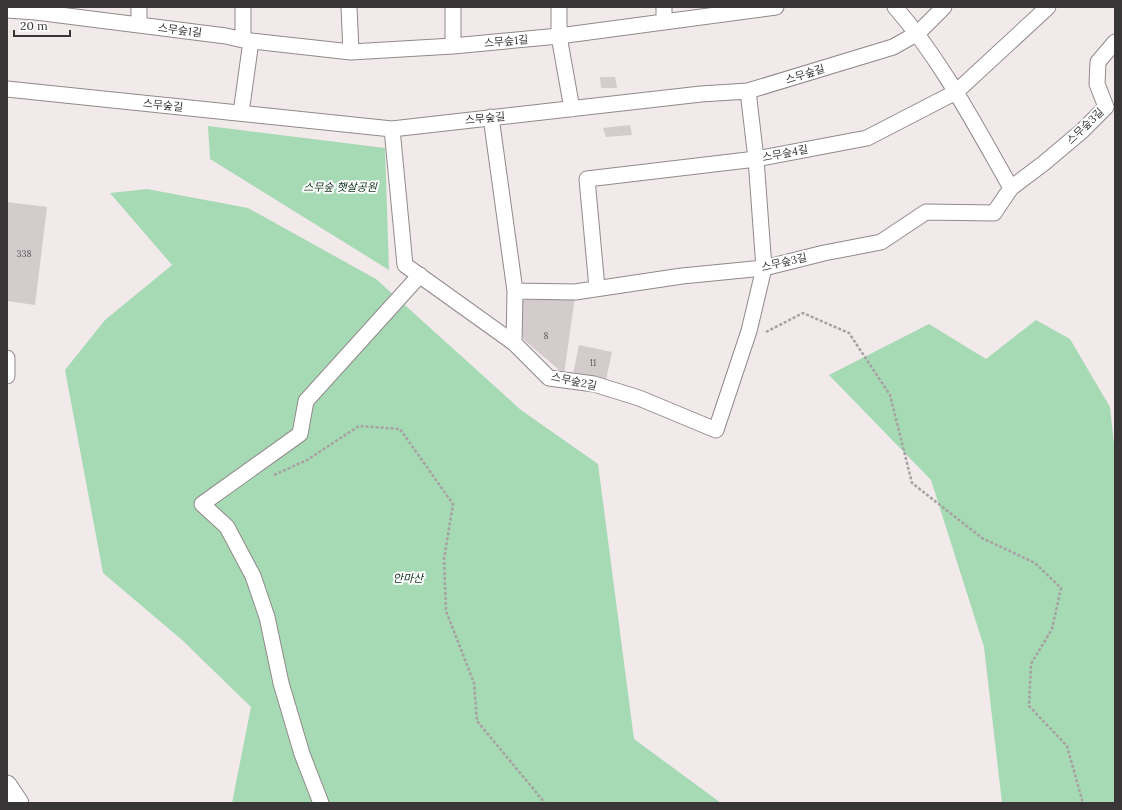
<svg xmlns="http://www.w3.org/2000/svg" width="1122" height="810" font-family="Lora,'Noto Sans KR',serif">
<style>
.green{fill:#a6dab5}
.building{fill:#d4cbcd}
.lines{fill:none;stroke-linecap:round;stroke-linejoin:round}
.minor-casing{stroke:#91898a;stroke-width:17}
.tertiary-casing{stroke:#91898a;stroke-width:21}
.path{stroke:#a7a1a2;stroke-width:2.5;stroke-dasharray:3 2;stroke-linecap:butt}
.minor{stroke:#fff;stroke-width:15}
.tertiary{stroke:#fff;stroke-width:19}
.labels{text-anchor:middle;stroke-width:4;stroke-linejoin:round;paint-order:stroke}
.number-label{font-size:9px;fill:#5f5a5c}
.street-label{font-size:11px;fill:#383536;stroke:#fff}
.park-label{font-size:11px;font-style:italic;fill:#0d311b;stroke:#fff}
</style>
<rect width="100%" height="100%" fill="#f2e9eb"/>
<path class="green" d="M 208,126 L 385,148 L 389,270 L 210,159 Z
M 147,189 L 248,208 L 376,279 L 521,410 L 598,464 L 634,739 L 721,803 L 232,803 L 251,707 L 182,640 L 103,573 L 65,370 L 105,320 L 172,265 L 110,193 Z
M 1036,320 L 1070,339 L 1110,407 L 1115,453 L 1115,803 L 1002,803 L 984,647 L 931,480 L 829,375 L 929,324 L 986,359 Z"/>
<path class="building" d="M 600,77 L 615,77 L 617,88 L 601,88 Z
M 630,125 L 632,135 L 606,137 L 603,128 Z
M 7,202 L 47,207 L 35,305 L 7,301 Z
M 575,297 L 564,374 L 524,340 L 511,301 Z
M 579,345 L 612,352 L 606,380 L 573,374 Z"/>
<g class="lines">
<defs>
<path id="minor" d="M 36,7 L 36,12 L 226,36 L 243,40 L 351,52 L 453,46 L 559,36 L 776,7
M 139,7 L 139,25
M 243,7 L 243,40
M 349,7 L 351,52
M 453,7 L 453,46
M 559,7 L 559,36 L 572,109
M 664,7 L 664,22
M 895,7 C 942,61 975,125 1011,188
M 7,10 L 36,12
M 7,89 L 392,129 L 701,94 L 748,91 L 893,47 L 918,33 L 944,7
M 241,113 L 251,41
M 491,117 L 515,291 L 575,292 L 682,276 L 764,268 L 824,253 L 881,242 L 926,212 L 994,213 L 1011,188 L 1044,163 L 1082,131 L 1106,107 L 1097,84 L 1098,62 L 1115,42
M 392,129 L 405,265 L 514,343 L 549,378 L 594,384 L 639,398 L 716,430 L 749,331 L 764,268 L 756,159 L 748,91
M 597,288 L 587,179 L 756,159 L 867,138 L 956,92 L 1048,7
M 514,343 L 515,291
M 7,358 L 7,376
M 321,803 L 302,754 L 281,683 L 267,617 L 253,576 L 227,527 L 202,504 L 300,434 L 306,401 L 420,275"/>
<path id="tertiary" d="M 7,785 L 19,803"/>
</defs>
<use href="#minor" class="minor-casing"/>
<use href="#tertiary" class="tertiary-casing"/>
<path class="path" d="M 766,332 L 803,313 L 849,333 L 890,395 L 912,483 L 982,538 L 1035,563 L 1061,588 L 1052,629 L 1031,664 L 1029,706 L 1067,746 L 1083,803
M 274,475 L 307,460 L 359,426 L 400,429 L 453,504 L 444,559 L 446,611 L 474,683 L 477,721 L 545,803"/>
<use href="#minor" class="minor"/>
<use href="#tertiary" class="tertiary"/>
</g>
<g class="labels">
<g class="number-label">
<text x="24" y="257">338</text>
<text x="546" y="339">8</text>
<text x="593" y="366">11</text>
</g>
<g class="street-label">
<text transform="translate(180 30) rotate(7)" y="4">스무숲1길</text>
<text transform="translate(506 41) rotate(-5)" y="4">스무숲1길</text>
<text transform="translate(805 74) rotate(-17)" y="4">스무숲길</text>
<text transform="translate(163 105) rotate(6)" y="4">스무숲길</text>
<text transform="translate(485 118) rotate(-6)" y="4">스무숲길</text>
<text transform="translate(1085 126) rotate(-44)" y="4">스무숲3길</text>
<text transform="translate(785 153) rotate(-11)" y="4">스무숲4길</text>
<text transform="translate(784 262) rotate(-13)" y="4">스무숲3길</text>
<text transform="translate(574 381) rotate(12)" y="4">스무숲2길</text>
</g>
<g class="park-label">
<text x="340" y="191">스무숲 햇살공원</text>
<text x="408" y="582">안마산</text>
</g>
</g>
<rect width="1122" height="810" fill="none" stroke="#383536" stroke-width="16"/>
<path d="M14 30v6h56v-6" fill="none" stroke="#383536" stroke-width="2"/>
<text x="20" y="30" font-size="12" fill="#383536" stroke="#ffffff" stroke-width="3" paint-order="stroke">20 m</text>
</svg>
